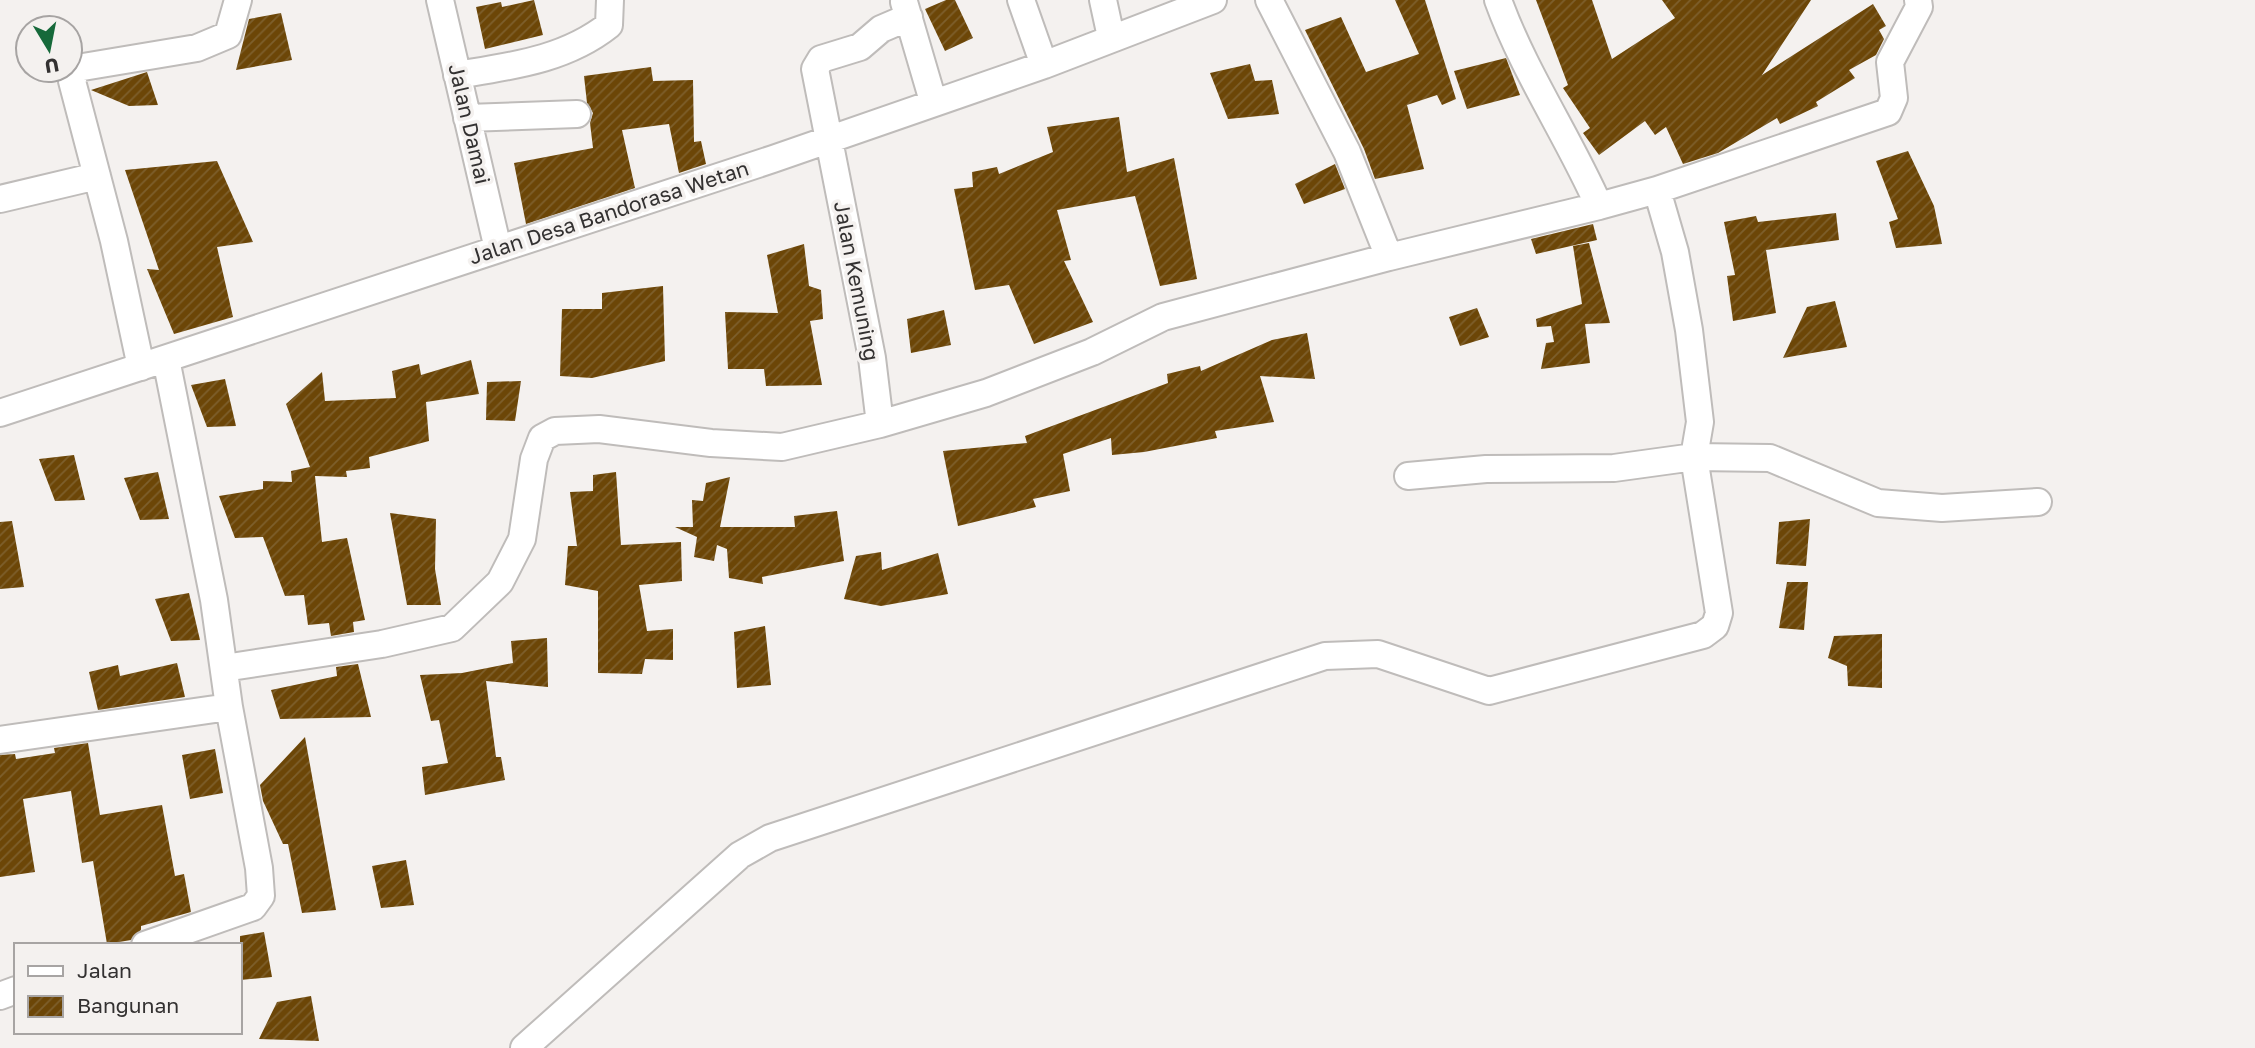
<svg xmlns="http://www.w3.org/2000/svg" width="2255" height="1048" font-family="'Golos Text',sans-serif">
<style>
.building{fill:url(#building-hatch)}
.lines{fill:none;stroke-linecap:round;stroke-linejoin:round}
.street-casing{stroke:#bfbcba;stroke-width:30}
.street{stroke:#fff;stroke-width:26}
.labels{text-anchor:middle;stroke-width:7;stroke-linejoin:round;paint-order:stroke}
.street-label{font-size:21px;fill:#333131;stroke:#f4f1ef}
</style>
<defs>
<pattern id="building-hatch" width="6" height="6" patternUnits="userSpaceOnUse" patternTransform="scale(1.75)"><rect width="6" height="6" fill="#6c4607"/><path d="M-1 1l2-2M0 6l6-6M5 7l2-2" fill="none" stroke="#7d5f2c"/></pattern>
</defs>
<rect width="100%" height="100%" fill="#f4f1ef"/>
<path class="building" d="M 534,0 L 543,35 L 485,49 L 476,7 L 501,2 L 502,7 Z
M 946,0 L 955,0 L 973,38 L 945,51 L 925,9 Z
M 1395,0 L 1425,0 L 1456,99 L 1442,105 L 1437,95 L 1407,105 L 1424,169 L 1375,179 L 1364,149 L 1305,30 L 1341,17 L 1366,72 L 1419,54 Z
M 1536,0 L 1592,0 L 1612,59 L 1675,18 L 1662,0 L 1811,0 L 1762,75 L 1873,4 L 1886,26 L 1879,30 L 1884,39 L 1876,55 L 1849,70 L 1855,78 L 1816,102 L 1818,106 L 1780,124 L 1777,118 L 1718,153 L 1683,164 L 1666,127 L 1655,135 L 1645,121 L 1599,155 L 1583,133 L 1590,128 L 1563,88 L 1568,85 Z
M 281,13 L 292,60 L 236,70 L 249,19 Z
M 1506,58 L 1520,95 L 1467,109 L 1454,71 Z
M 1250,64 L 1255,81 L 1272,80 L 1279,114 L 1228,119 L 1210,73 Z
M 651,67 L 653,81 L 693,80 L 694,142 L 701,141 L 706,164 L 679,173 L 669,124 L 622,130 L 635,188 L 526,224 L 514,163 L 593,148 L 590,123 L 593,113 L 587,103 L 584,76 Z
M 147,72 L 158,105 L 129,106 L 91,90 Z
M 1119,117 L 1127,172 L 1174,158 L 1197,279 L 1160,286 L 1135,196 L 1057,210 L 1071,260 L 1064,261 L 1093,322 L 1034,344 L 1009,285 L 975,290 L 954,189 L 973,187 L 972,172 L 997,167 L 999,174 L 1053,152 L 1047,127 Z
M 1908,151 L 1934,206 L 1942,244 L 1896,248 L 1889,222 L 1898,219 L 1876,161 Z
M 217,161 L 253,242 L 217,247 L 233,317 L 174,334 L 147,269 L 159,270 L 125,170 Z
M 1335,164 L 1345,189 L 1304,204 L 1295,184 Z
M 1836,213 L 1839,240 L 1766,250 L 1776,313 L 1733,321 L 1727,276 L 1735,275 L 1724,222 L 1756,216 L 1758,222 Z
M 1593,224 L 1597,240 L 1536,254 L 1531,239 Z
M 1589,243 L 1610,323 L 1585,324 L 1590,363 L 1541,369 L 1546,343 L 1554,342 L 1551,326 L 1537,327 L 1536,319 L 1582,304 L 1573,246 Z
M 804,244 L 809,286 L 821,290 L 823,319 L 810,321 L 822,385 L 766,386 L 764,369 L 728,369 L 725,312 L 778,313 L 767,255 Z
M 663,286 L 665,361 L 592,378 L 560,376 L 562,309 L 602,309 L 602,293 Z
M 1835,301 L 1847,347 L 1783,358 L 1807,307 Z
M 1477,308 L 1489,337 L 1460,346 L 1449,317 Z
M 944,310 L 951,345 L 911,353 L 907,319 Z
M 1307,333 L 1315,379 L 1260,376 L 1274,422 L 1215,431 L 1217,438 L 1144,452 L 1112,455 L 1111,438 L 1063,454 L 1070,491 L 1033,499 L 1036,507 L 958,526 L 943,451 L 1027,443 L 1025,436 L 1168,383 L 1167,374 L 1200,366 L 1201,371 L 1272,340 Z
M 471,360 L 479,394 L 426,402 L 429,441 L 369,457 L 370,468 L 346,471 L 347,477 L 315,476 L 322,542 L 347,538 L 365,620 L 353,622 L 354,632 L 331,636 L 329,623 L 308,625 L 304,595 L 285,596 L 263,537 L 235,538 L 219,496 L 263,489 L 263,481 L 292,482 L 291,471 L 310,467 L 286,404 L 322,372 L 325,401 L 396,398 L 392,371 L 419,364 L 421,375 Z
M 225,379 L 236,426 L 207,427 L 191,385 Z
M 521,381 L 515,421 L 486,420 L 487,382 Z
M 74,455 L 85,500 L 55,501 L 39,459 Z
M 158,472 L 169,519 L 140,520 L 124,478 Z
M 616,472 L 621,545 L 681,542 L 682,581 L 639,585 L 647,631 L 673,629 L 673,660 L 645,659 L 642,674 L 598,673 L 598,591 L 565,585 L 568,546 L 577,546 L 570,492 L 593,491 L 593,475 Z
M 730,477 L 720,527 L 795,527 L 794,516 L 837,511 L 844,561 L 762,577 L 763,584 L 729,578 L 727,549 L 717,545 L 714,561 L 694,557 L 697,537 L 675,527 L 693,527 L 692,500 L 703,501 L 706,483 Z
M 390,513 L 436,519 L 435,569 L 441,605 L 407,605 Z
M 1810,519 L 1806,566 L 1776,564 L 1779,522 Z
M 12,521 L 24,587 L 0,589 L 0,522 Z
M 881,552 L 882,570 L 938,553 L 948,594 L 881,606 L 844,599 L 856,556 Z
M 1787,582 L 1808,582 L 1804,630 L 1779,628 Z
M 189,593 L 200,640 L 171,641 L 155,599 Z
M 765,626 L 771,685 L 737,688 L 734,632 Z
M 1882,634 L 1882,688 L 1848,686 L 1847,666 L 1828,658 L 1834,636 Z
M 547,638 L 548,687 L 486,681 L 496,757 L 501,757 L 505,780 L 425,795 L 422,767 L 448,763 L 439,720 L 431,721 L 420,675 L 462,673 L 513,663 L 511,641 Z
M 177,663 L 185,697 L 98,710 L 89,672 L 118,665 L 120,676 Z
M 358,664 L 371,717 L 280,719 L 271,690 L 337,676 L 336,667 Z
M 305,737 L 336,910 L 302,913 L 288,844 L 283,844 L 263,801 L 260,785 Z
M 88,743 L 100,815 L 162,805 L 175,876 L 184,874 L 191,912 L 141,926 L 141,930 L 131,940 L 107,944 L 93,861 L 82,863 L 71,791 L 23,799 L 35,872 L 0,877 L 0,755 L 15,754 L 16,759 L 55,753 L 54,748 Z
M 215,749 L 223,793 L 190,799 L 182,755 Z
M 406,860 L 414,905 L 381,908 L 372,866 Z
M 264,932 L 272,977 L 240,980 L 240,936 Z
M 311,996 L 319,1041 L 259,1039 L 277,1002 Z"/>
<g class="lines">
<defs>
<path id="street" d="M 440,0 L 498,249
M 1021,0 L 1044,65
M 1103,0 L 1111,37
M 904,2 L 933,101
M 457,75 C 511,66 565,60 609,25 L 610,0
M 467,118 L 577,114
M 1657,190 L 1888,112 L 1894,98 L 1890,62 L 1919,7 L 1918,0
M 0,199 L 97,176
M 1389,257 L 1599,206 C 1568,136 1524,72 1498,0
M 141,367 L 114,241 L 72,81 L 77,68 L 197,48 L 228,35 L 238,0
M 0,413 L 773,159 L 1044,65 L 1213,0
M 880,424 L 872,358 L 815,69 L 821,59 L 860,47 L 881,29 L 909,17
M 1408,476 L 1486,469 L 1614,468 L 1694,457 L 1770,458 L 1878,503 L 1942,508 L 2038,502
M 224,668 L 382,644 L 452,628 L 500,582 L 522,539 L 534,459 L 542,438 L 555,431 L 599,429 L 711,443 L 782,447 L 880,424 L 986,393 L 1092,352 L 1163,317 L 1389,257 L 1347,152 L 1269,0
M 0,740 L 229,707 L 214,600 L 166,359
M 145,945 L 253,907 L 261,896 L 259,868 L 229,707
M 0,996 L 16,990
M 524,1048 L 740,855 L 770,838 L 1325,656 L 1378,654 L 1489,691 L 1703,635 L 1715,626 L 1719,613 L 1694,457 L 1700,422 L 1689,330 L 1675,252 L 1657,190 L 1599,206"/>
</defs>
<use href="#street" class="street-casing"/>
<use href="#street" class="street"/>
</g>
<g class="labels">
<g class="street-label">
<text transform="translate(469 124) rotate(77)" y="7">Jalan Damai</text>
<text transform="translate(609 213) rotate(-18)" y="7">Jalan Desa Bandorasa Wetan</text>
<text transform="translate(856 281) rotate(79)" y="7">Jalan Kemuning</text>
</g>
</g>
<rect x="14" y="943" width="228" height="91" fill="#f4f1ef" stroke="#a7a4a3" stroke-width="2"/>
<rect x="28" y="966" width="35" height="10" fill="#ffffff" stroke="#a7a4a3" stroke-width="2"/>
<text x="77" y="978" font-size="21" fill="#333131">Jalan</text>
<rect x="28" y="996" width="35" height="21" fill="url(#building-hatch)" stroke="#a7a4a3" stroke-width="2"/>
<text x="77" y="1013" font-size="21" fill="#333131">Bangunan</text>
<g transform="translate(49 49) rotate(170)"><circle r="33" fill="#f4f1ef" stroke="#a7a4a3" stroke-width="2"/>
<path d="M0-5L12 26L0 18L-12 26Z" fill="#16693a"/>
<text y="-10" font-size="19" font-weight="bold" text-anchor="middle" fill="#333131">U</text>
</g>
</svg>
